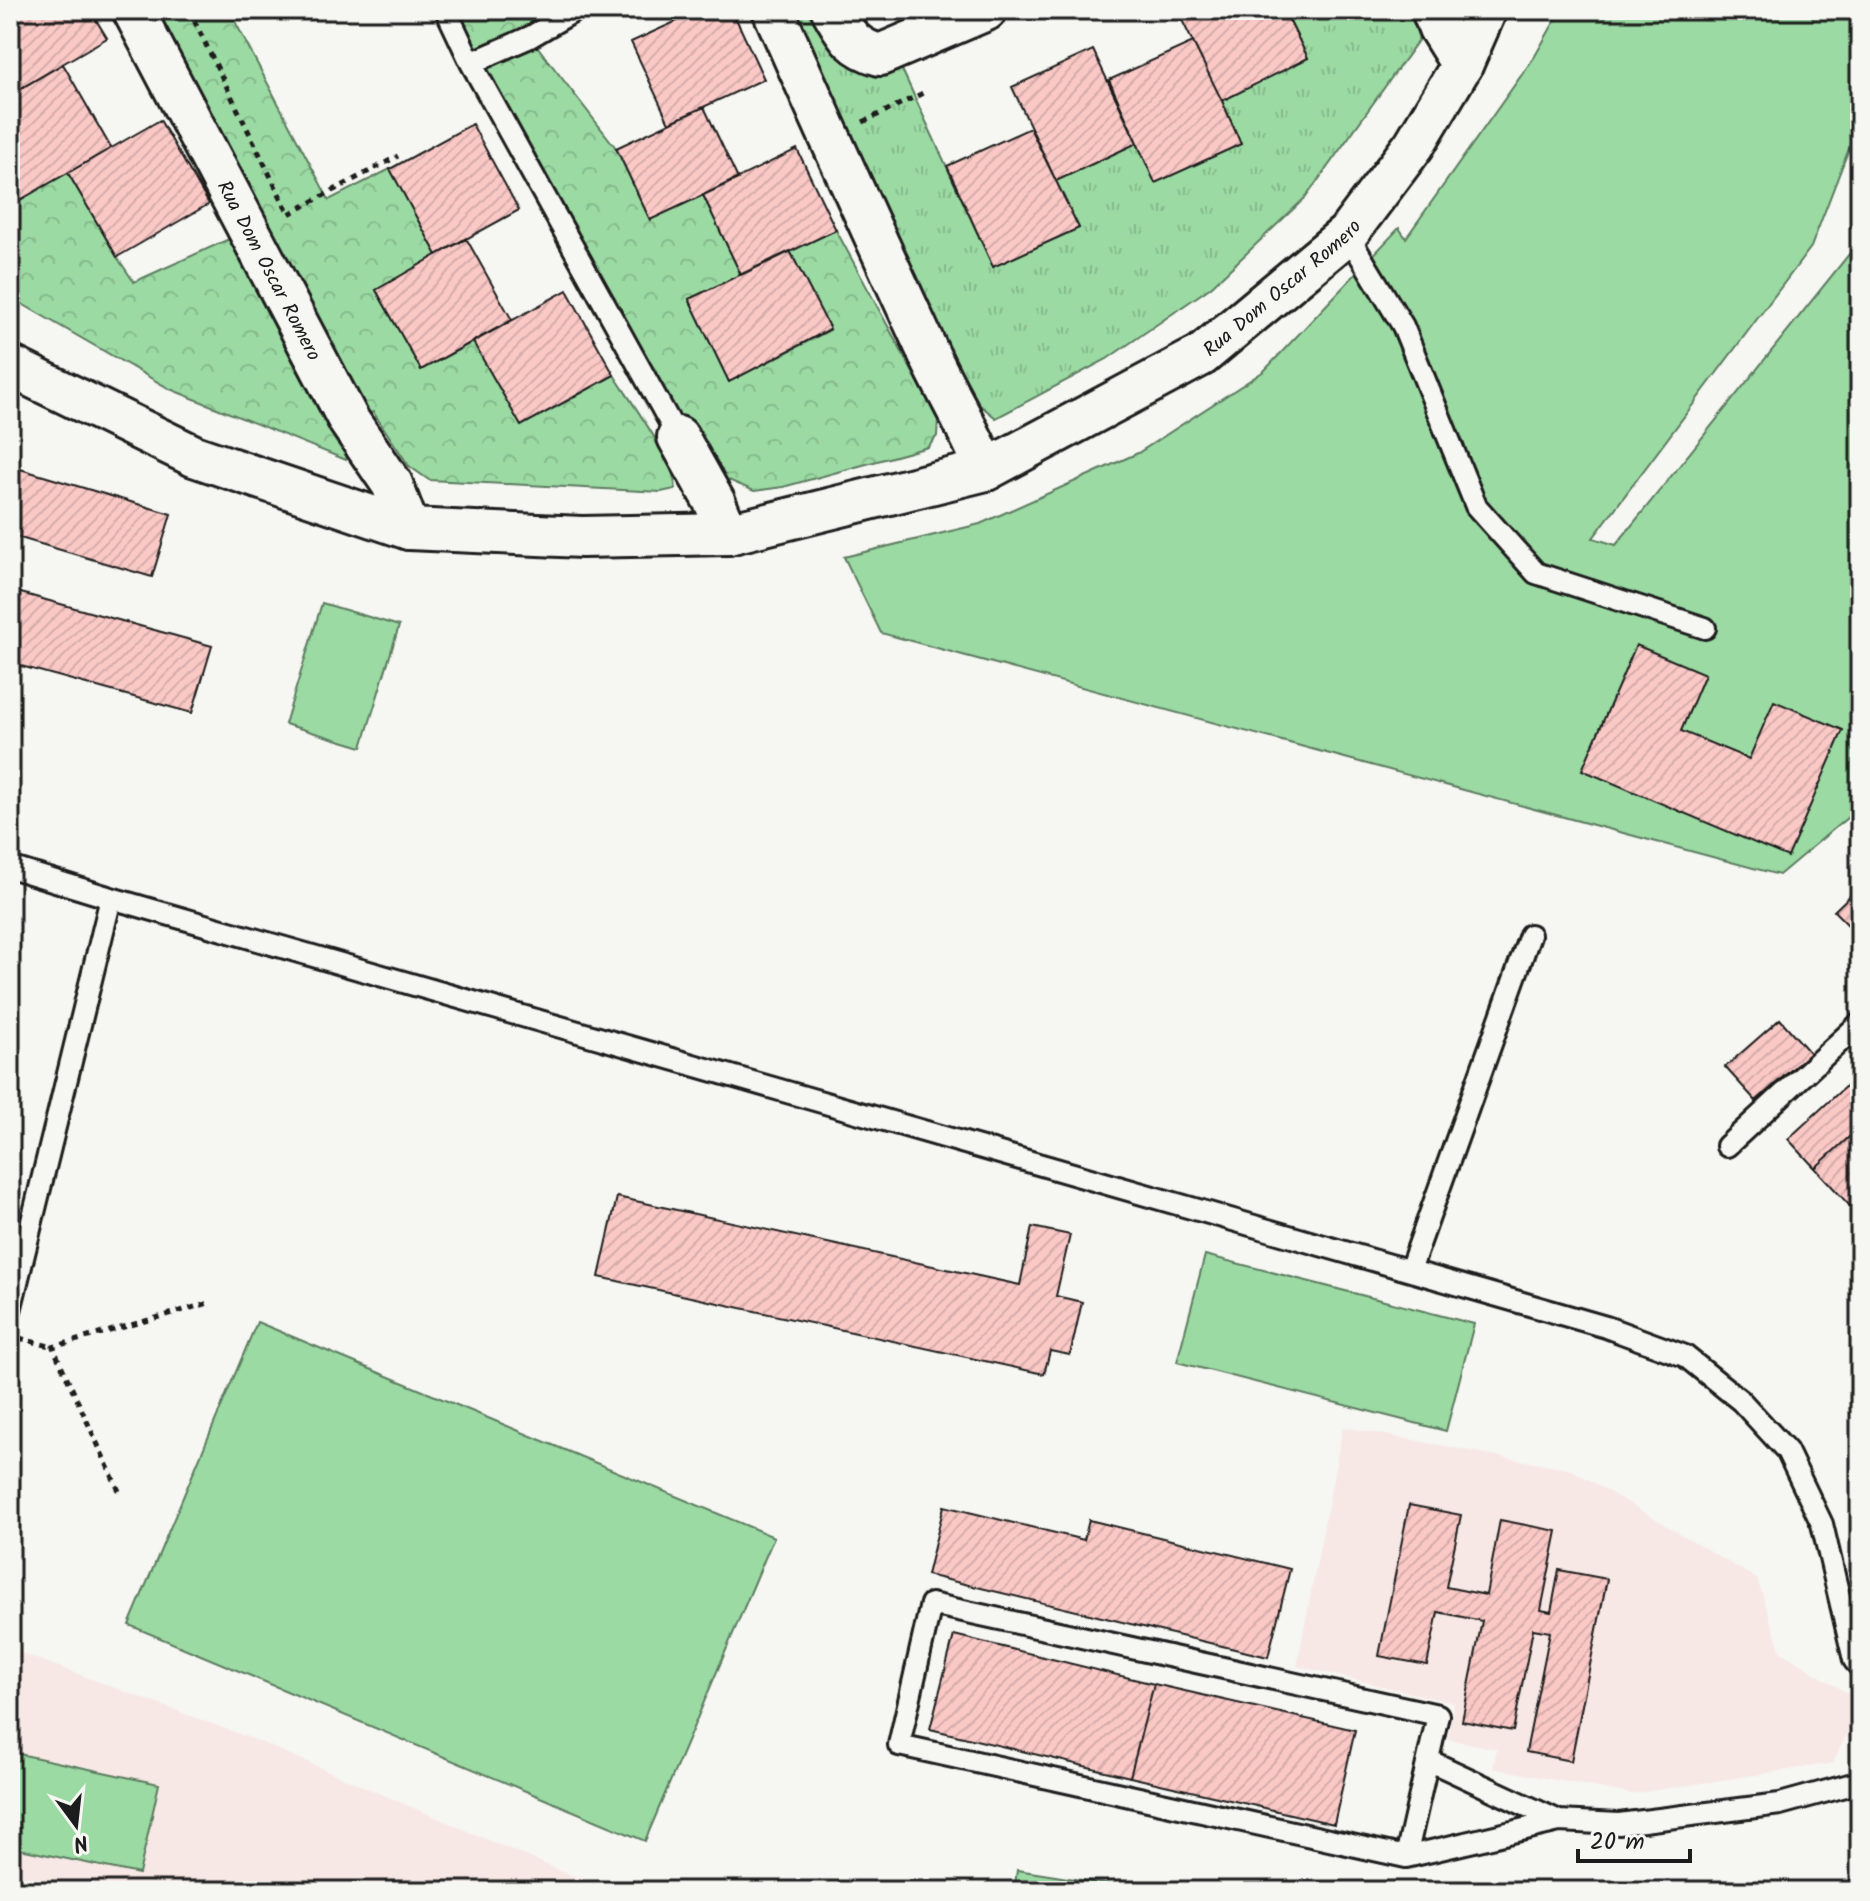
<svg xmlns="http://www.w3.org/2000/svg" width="1870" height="1901" font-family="Kalam,sans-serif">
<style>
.built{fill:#f7e8e5}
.grass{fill:#9bdaa3;stroke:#5c7b60;stroke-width:2}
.forest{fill:url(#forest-crowns);stroke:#5c7b60;stroke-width:2}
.park{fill:url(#park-tufts);stroke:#5c7b60;stroke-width:2}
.building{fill:url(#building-hatch);stroke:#1c1c1c;stroke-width:2}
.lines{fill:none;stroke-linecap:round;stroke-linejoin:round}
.service-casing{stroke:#1c1c1c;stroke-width:26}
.minor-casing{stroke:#1c1c1c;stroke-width:46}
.path{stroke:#1c1c1c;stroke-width:5;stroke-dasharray:6 6;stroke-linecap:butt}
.service{stroke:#f6f6f2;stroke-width:20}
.minor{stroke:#f6f6f2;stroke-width:40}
.labels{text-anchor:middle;stroke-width:6;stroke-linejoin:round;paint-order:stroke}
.street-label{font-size:20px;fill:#1c1c1c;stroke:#f6f6f2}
</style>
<defs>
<pattern id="forest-crowns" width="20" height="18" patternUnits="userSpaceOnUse" patternTransform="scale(2)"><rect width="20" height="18" fill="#9bdaa3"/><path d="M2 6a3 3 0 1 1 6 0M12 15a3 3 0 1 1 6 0" fill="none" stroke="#85ba8c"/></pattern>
<pattern id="park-tufts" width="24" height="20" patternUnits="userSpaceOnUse" patternTransform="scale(2)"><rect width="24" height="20" fill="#9bdaa3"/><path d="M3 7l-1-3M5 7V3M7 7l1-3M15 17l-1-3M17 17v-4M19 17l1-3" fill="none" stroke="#85ba8c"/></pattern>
<pattern id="building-hatch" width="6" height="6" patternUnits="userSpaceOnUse" patternTransform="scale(2)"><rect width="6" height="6" fill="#fac9c6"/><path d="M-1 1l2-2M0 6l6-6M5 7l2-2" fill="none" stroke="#d6acaa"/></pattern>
</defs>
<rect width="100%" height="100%" fill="#f6f6f2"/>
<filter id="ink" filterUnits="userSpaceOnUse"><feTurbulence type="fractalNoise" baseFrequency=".0125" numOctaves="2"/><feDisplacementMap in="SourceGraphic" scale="16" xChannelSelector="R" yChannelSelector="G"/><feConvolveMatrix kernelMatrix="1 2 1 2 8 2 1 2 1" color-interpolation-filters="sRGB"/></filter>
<g filter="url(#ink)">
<path class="built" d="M 1343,1427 L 1572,1470 L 1757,1579 L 1781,1652 L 1860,1701 L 1860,1706 L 1833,1763 L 1631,1794 L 1493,1768 L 1497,1749 L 1448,1739 L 1454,1703 L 1297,1666 Z
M 10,1649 L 258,1741 L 607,1891 L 10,1891 Z"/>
<path class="grass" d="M 1561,10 L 1860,10 L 1860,120 L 1811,247 L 1593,538 L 1616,545 L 1850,253 L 1860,216 L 1860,807 L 1779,875 L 881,633 L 844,557 L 980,524 L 1138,453 L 1264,371 L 1399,228 L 1406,238 L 1535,56 Z
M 322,603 L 399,626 L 362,747 L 285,724 Z
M 1205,1255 L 1474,1324 L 1446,1431 L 1177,1362 Z
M 257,1322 L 774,1537 L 645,1841 L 129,1625 Z
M 10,1752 L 159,1784 L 139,1874 L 10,1847 Z
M 1017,1870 L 1151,1891 L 1014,1891 Z"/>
<path class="forest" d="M 133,10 L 229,10 L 329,200 L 390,169 L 437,255 L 376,290 L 421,370 L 473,342 L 521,426 L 614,375 C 628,397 678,466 675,489 L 661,492 L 429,480 L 409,466 L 373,412 L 349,421 L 350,453 L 346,460 L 170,389 L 10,297 L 10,184 L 20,200 L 68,173 L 117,257 L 134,282 L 249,230 Z
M 446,10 L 533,10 L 530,37 L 616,148 L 650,220 L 703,195 L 741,275 L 689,299 L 729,382 L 830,330 L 790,251 L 836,230 L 938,419 L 937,436 L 928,447 L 783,487 L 754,491 L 726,479 L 678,437 Z"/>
<path class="park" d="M 773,10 L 836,10 L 893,50 L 993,267 L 1079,228 L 1056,181 L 1137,143 L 1155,183 L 1241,144 L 1222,101 L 1308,58 L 1284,10 L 1409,10 L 1419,39 L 1306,197 L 1211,287 L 1107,359 L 996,418 L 980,405 L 964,377 L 943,386 Z"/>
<path class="building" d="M 10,10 L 90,10 L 107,38 L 16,91 L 10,81 Z
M 701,10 L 732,10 L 764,79 L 669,123 L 631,42 Z
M 1177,10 L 1284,10 L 1308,58 L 1222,101 Z
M 1193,42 L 1222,101 L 1241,144 L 1155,183 L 1109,80 Z
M 1093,50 L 1137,143 L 1056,181 L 1012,87 Z
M 63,64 L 111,148 L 20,200 L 10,184 L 10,95 Z
M 704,107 L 738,179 L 650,220 L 616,148 Z
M 160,120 L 209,204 L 117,257 L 68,173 Z
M 472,124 L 519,210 L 437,255 L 390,169 Z
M 1030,128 L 1079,228 L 993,267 L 947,166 Z
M 797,149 L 836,230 L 741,275 L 703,195 Z
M 466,238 L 512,320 L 421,370 L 376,290 Z
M 790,251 L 830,329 L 729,382 L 689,299 Z
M 567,290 L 614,375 L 521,426 L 473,342 Z
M 10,466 L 171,514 L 152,577 L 10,535 Z
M 10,590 L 212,646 L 192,713 L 10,663 Z
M 1636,645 L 1705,674 L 1681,731 L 1749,759 L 1774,701 L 1843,730 L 1788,857 L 1582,770 Z
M 1860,886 L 1860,937 L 1834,911 Z
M 1780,1019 L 1810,1053 L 1756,1101 L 1725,1067 Z
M 1860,1073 L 1860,1127 L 1815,1168 L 1788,1139 Z
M 1860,1127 L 1860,1217 L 1815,1168 Z
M 617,1197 L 1020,1285 L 1032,1227 L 1070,1235 L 1056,1296 L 1082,1302 L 1070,1355 L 1050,1351 L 1044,1374 L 599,1277 Z
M 1409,1505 L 1461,1515 L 1446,1587 L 1486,1595 L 1500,1520 L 1557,1531 L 1541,1610 L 1551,1612 L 1559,1570 L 1607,1579 L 1571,1761 L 1526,1752 L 1550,1632 L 1533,1629 L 1513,1731 L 1462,1721 L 1482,1621 L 1438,1612 L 1427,1665 L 1379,1656 Z
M 944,1506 L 1084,1540 L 1089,1520 L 1290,1569 L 1268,1657 L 927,1575 Z
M 954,1635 L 1154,1684 L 1130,1777 L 930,1729 Z
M 1154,1684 L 1355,1730 L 1334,1824 L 1130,1777 Z"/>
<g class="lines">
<defs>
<path id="service" d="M 446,10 L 471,63 L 678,437
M 471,63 L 530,37 L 576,10
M 1347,234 L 1403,326 L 1476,506 L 1536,573 L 1705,628
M 10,867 L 111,898
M 1727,1146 L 1860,1023
M 1410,1270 L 1530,935
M 10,1311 L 111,898 L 1606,1327 L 1685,1356 L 1741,1401 L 1787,1451 L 1822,1524 L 1854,1660 L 1860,1667
M 1559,1821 L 1619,1824 L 1780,1804 L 1860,1782
M 1406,1857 L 1438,1715 L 931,1604 L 899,1745 L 1406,1857 L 1559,1821 L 1428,1760"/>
<g id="minor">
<path id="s1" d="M 133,10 L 349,421 L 392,484 L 409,529"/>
<path d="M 773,10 C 823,124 875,237 927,350 C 945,390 969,428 986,470"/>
<path d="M 832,10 C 846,34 851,47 880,55 L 986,10"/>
<path d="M 1432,10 L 1439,28 L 1462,65"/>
<path id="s2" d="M 10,366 L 194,456 L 409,529 L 582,537 L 728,534 L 986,470 L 1202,355 L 1347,234 L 1414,145 L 1462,65 L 1486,10"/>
<path d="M 678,437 L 715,503 L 728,534"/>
</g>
</defs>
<use href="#service" class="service-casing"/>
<use href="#minor" class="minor-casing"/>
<path class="path" d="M 189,10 L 289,214 L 398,156
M 863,122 L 923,93
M 19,1338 L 53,1347
M 119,1491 L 53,1347 L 209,1303"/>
<use href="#service" class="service"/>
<use href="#minor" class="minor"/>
</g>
</g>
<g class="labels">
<g class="street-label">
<text dy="7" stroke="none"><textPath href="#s1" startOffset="294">Rua Dom Oscar Romero</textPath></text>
<text dy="7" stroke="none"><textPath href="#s2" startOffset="1366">Rua Dom Oscar Romero</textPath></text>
</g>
</g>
<rect width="1870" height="1901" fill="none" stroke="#f6f6f2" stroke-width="40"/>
<rect x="20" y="20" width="1830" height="1861" fill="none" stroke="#1c1c1c" stroke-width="3" filter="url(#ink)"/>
<g transform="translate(76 1825) rotate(165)" stroke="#f6f6f2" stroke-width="6" paint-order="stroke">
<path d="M0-6L14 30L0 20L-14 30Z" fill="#1c1c1c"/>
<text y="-12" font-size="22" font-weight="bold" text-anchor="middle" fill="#1c1c1c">N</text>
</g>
<path d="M1578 1849v12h112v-12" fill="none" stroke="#1c1c1c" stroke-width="4"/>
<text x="1590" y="1849" font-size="24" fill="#1c1c1c" stroke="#f6f6f2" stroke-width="6" paint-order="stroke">20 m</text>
</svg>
